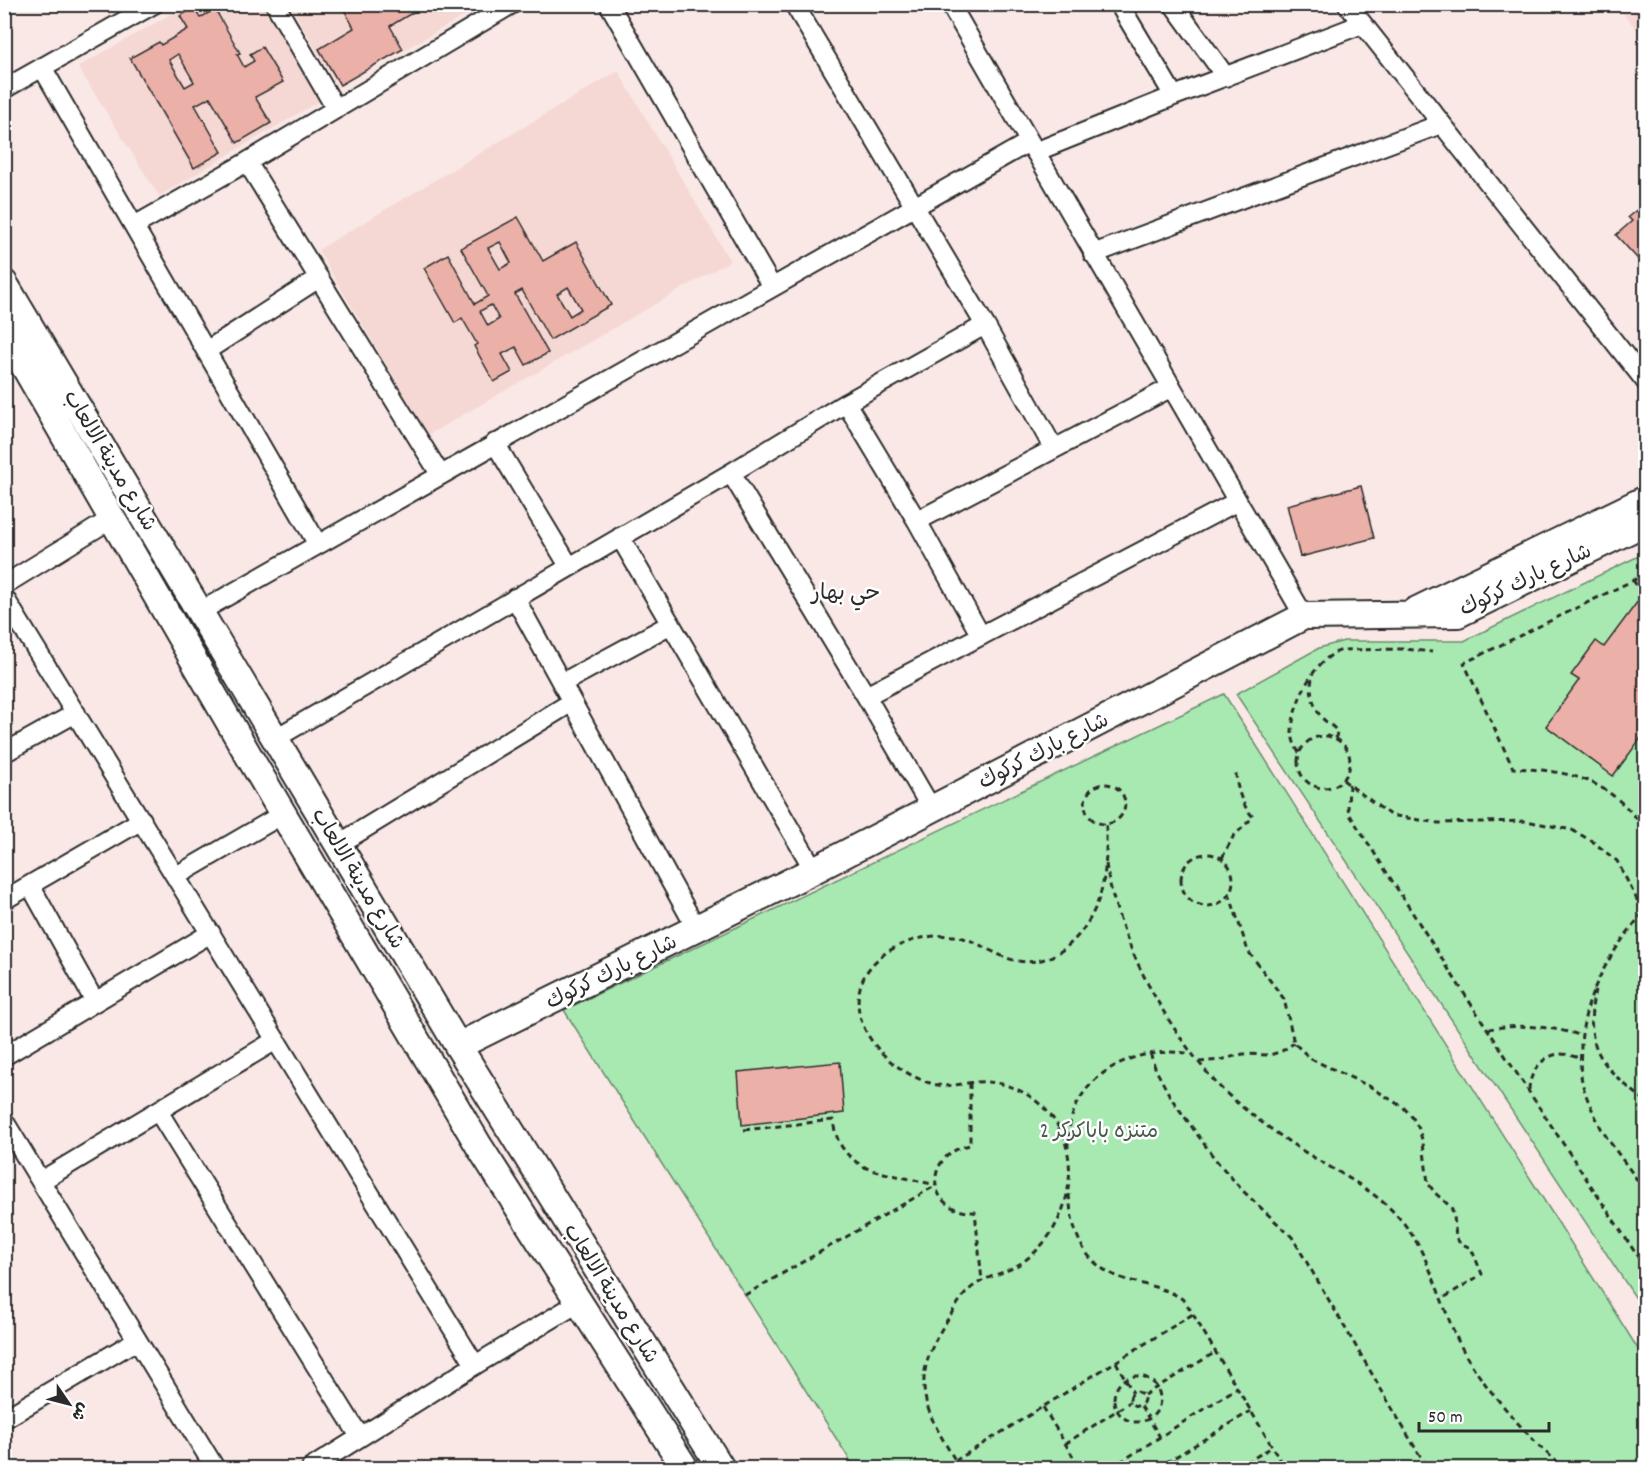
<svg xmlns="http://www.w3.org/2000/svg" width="1650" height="1473" font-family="Dekko,'Playpen Sans Arabic',sans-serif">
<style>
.built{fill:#f5d8d3}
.green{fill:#a8e9b1;stroke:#6a8a6e;stroke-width:1.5}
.building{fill:#ebb1a8;stroke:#2b2b2b;stroke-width:1.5;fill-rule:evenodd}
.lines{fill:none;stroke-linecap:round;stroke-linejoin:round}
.minor-casing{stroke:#2b2b2b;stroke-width:22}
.secondary-casing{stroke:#2b2b2b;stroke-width:30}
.path{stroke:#2b2b2b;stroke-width:3;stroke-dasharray:6 4.5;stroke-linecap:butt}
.minor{stroke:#fff;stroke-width:18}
.secondary{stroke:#fff;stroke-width:26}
.labels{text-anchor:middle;stroke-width:5;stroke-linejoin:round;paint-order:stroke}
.street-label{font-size:21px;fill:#2b2b2b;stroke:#fff}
.park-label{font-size:21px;fill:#4a5a4c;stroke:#fff}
.neighbourhood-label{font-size:22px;fill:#2b2b2b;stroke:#fff}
</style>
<rect width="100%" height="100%" fill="#f9e8e5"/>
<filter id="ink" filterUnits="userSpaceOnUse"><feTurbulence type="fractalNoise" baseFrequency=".0167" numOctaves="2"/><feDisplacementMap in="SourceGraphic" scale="12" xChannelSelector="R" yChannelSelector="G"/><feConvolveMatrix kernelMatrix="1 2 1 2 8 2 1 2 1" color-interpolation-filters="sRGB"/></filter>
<g filter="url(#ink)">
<path class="built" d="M 187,5 L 267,5 L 321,100 L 159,196 L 78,67 Z
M 290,5 L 484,5 L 338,87 Z
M 1616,5 L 1645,5 L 1645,39 Z
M 618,71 L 730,261 L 428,435 L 318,250 Z"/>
<path class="green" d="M 1645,553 L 1645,1312 L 1236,694 L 1319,648 L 1344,641 L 1464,641 Z
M 1224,694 L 1645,1360 L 1645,1468 L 855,1468 L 564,1010 Z"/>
<path class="building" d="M 341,4 L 427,4 L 390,26 L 403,49 L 340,85 L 319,49 L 354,28 Z
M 194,8 L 200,18 L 215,9 L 240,53 L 237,54 L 244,67 L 254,61 L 250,54 L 262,47 L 283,82 L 255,97 L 271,123 L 237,143 L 210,97 L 195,105 L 222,152 L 194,168 L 130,58 L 159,42 L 161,45 L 188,29 L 180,16 ZM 178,54 L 194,82 L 185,87 L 169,60 Z
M 1646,195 L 1646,268 L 1616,235 L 1632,221 L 1628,217 L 1645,203 L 1641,199 Z
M 518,217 L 543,261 L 576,242 L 611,305 L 550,340 L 522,290 L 515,294 L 548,353 L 526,365 L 516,347 L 502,354 L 512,372 L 494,382 L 474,346 L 477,344 L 462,318 L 455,323 L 424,268 L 448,254 L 475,304 L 488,296 L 461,248 ZM 500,242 L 511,263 L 500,269 L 488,248 ZM 568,287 L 581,309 L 570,316 L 557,294 ZM 491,305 L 499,319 L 488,326 L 480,311 Z
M 1361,486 L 1374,538 L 1300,557 L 1287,505 Z
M 1638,601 L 1646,606 L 1646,731 L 1613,776 L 1546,726 L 1579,680 L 1571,675 L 1596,641 L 1604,647 Z
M 840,1062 L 844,1113 L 742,1125 L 738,1072 Z"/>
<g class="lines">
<defs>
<path id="minor" d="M 275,4 L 336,109
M 609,4 L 772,287
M 794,4 L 985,325 L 1054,449
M 950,4 L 1304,616
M 1119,4 L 1174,96
M 1173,4 L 1226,77
M 1347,4 L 1646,382
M 42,67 L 317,543
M 4,89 L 154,4
M 1035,152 L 1174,96 L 1362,24
M 247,162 L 440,474
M 134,226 L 247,162 L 512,4
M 1093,254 L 1441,124
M 206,351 L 319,278
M 846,403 L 917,521 L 1170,388
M 495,443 L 569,566
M 731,473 L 866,696 L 931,808
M 917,521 L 981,636
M 620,537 L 814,870
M 4,585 L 111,519
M 4,597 L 475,1365
M 515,598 L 696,928
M 201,611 L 1029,142
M 562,683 L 671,624
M 866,696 L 1236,502
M 276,738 L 731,473 L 846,403 L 985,325
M 4,753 L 76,713
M 339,844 L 572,702
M 176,876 L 283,814
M 30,885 L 95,1002
M 4,900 L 142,820
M 4,1056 L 211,933
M 158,1111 L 360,1437
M 4,1121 L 215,1468
M 41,1181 L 276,1040
M 4,1419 L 137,1340
M 311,1468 L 475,1365 L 578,1303"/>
<path id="secondary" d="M 4,283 L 458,1046 L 721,1468
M 4,331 L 250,758 L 479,1146 L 685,1468
M 1415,611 L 1646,499
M 458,1046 L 814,870 L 1304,616 L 1458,614 L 1646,522"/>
</defs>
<use href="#minor" class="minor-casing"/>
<use href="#secondary" class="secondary-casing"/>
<path class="path" d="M 1646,574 L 1464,663 L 1513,768 C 1573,771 1609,779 1646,831
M 1633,580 L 1637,586 L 1646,590
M 1312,679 C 1309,690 1314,709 1322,718 C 1327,723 1333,726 1337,731 L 1336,738
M1298 762a26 26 0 1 1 52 0a26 26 0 1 1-52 0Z
M 1299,753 C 1295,746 1292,739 1292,731 C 1293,703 1315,656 1343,650 L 1405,649 L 1432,652
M 1343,780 L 1390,815 L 1438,823 L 1526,821 L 1572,830 L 1592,841 L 1617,861 L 1646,917
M 1349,784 L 1348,809 L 1350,815 L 1467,998 L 1646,1269
M1085 804a20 20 0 1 1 40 0a20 20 0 1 1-40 0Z
M 1639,821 L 1646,810
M1181 880a26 26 0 1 1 52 0a26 26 0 1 1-52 0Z
M 1222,858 L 1233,837 L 1253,817 C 1242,805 1237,790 1236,774
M 1106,864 C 1118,941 1165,1026 1217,1084 C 1235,1103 1266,1126 1288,1141 C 1329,1170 1378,1187 1408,1229 C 1429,1258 1440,1299 1454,1332 C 1470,1368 1491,1392 1516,1421 C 1531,1438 1547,1455 1565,1468
M 1229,893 L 1248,951 L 1284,999 L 1294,1043 L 1311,1059 L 1371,1087 L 1404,1108 L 1413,1118 L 1419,1129 L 1423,1143 L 1428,1183 L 1435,1193 L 1451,1207 L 1454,1216 L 1456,1238 L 1460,1243 L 1471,1248 L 1482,1274 L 1442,1299
M 1643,913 C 1610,953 1585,992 1581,1044 C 1581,1056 1579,1069 1582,1081 C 1585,1097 1594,1113 1601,1128 C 1614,1150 1632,1171 1646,1193
M 1595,990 C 1583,1048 1602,1068 1646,1101
M 1488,1029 C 1518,1024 1553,1026 1582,1036
M 1150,1053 L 1156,1070 L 1171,1098 L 1215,1159 L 1243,1191 L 1292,1237 L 1427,1468
M 1199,1062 L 1220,1060 L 1243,1054 L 1270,1055 L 1282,1051 L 1294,1043
M 970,1083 L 970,1145 C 921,1155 926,1214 975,1212 L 982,1281
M 1529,1090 C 1529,1073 1543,1054 1561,1054 C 1568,1054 1574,1057 1580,1058
M 744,1130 L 833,1120 C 836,1145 848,1160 871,1170 L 936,1185
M 1068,1148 C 1065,1081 1129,1043 1191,1054
M 1069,1194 C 1072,1235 1084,1268 1128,1280 C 1148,1286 1168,1288 1185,1301 L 1285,1468
M 745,1295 L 935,1186
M 1116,1362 L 1133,1393
M1114 1399a23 23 0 1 1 46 0a23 23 0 1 1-46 0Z
M1130 1399a7 7 0 1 1 14 0a7 7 0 1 1-14 0Z
M 1144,1395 L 1216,1352
M 1141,1406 L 1160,1437
M 1043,1407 L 1080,1468
M 1065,1444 L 1130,1402
M 1173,1459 L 1178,1468
M 955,1461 L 1193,1314
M 960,1468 C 926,1412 906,1385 946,1322 C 954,1310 962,1294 975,1285 C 988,1276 1005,1273 1018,1265 C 1058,1241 1078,1189 1066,1145 C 1055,1107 1017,1079 977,1082 C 961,1083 947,1089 930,1083 C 888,1070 840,1022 865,975 C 881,946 923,933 954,936 C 977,939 995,957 1018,961 C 1061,968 1094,925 1102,887 C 1107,867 1106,844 1106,824
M 1111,1468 L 1237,1388
M 1157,1468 L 1251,1411
M 1237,1468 L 1272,1447
M 1446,1468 L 1455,1467 L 1462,1468"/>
<use href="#minor" class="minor"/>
<use href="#secondary" class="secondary"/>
</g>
</g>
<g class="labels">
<g class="street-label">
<text transform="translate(111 460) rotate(59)" y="7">شارع مدينة الالعاب</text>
<text transform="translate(1525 579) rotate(-25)" y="7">شارع بارك كركوك</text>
<text transform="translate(1043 750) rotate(-27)" y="7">شارع بارك كركوك</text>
<text transform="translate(359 878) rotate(59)" y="7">شارع مدينة الالعاب</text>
<text transform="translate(611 971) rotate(-26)" y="7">شارع بارك كركوك</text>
<text transform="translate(612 1293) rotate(58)" y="7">شارع مدينة الالعاب</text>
</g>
<g class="park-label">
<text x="1099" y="1137">متنزه باباكركر 2</text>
</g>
<g class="neighbourhood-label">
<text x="846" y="599">حي بهار</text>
</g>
</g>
<rect width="1650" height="1473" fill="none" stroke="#fff" stroke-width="24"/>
<rect x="12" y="12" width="1626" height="1449" fill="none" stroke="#2b2b2b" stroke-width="2" filter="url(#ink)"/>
<g transform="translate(69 1404) rotate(125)" stroke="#ffffff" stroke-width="4.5" paint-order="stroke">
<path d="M0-4.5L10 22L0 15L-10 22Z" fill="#2b2b2b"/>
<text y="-9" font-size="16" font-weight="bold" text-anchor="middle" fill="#2b2b2b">ش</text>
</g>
<path d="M1419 1422v9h130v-9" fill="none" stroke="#2b2b2b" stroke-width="3"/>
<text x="1428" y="1422" font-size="18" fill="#2b2b2b" stroke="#ffffff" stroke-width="4.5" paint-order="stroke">50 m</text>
</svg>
